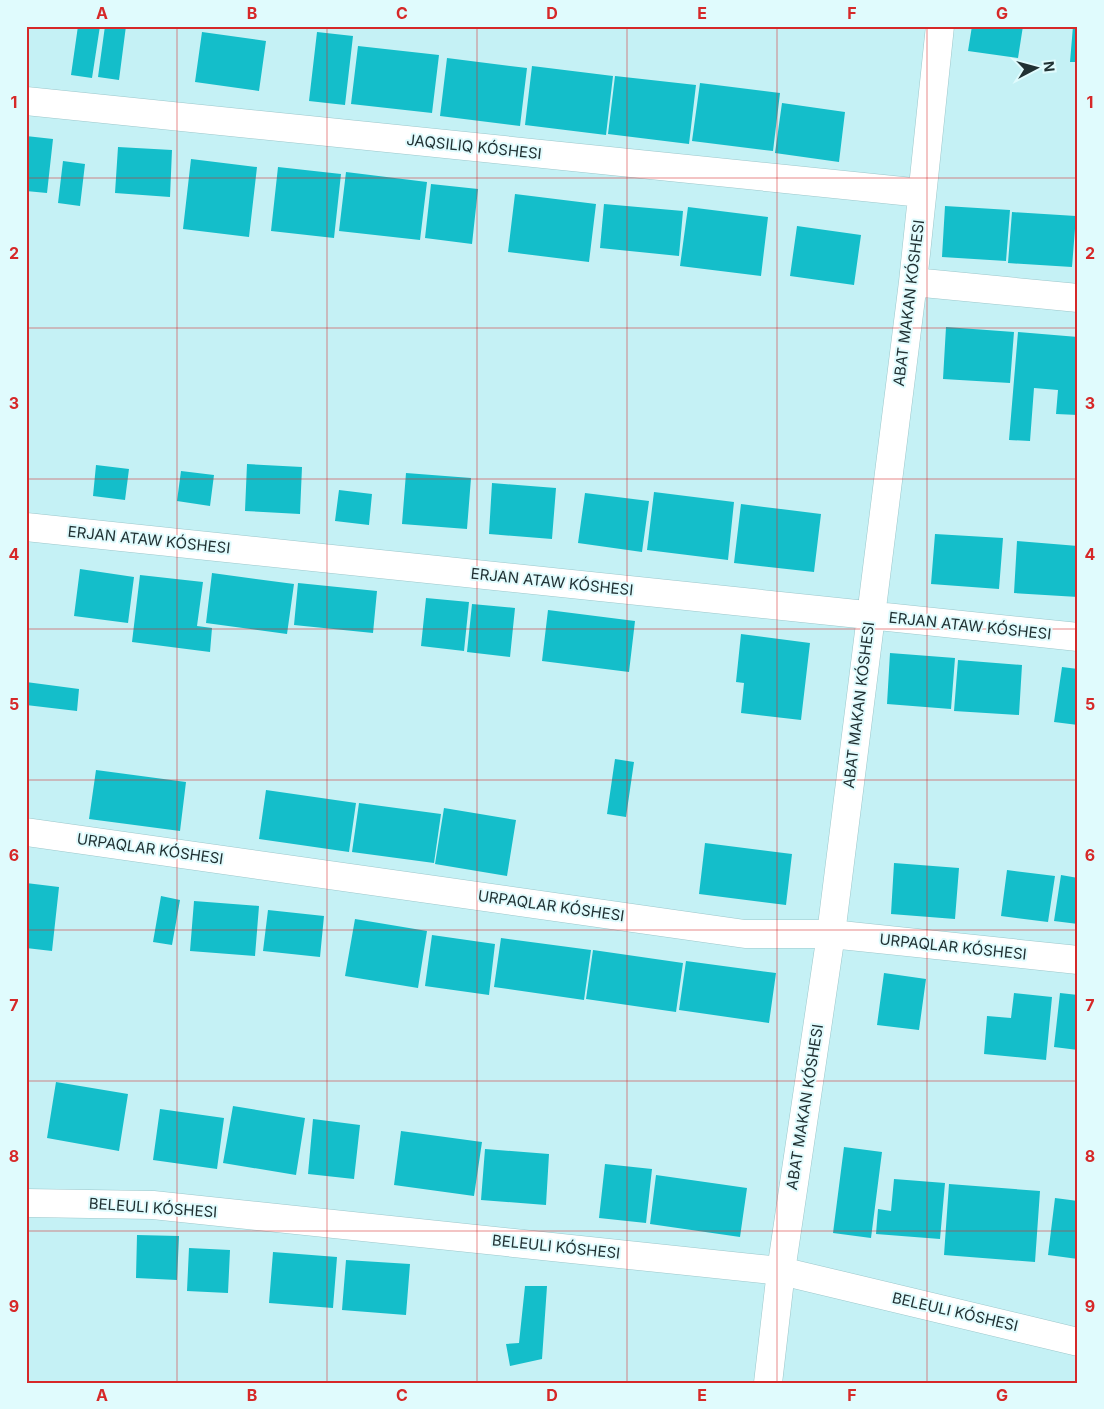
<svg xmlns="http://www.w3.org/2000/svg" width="1104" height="1409" font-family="Inter,sans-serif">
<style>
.building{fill:#14beca}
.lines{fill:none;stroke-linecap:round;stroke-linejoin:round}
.street-casing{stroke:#9cc7cb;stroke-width:29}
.street{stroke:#fff;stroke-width:28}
.grid{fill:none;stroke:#d62828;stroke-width:1;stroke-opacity:0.55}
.labels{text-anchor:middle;stroke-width:4;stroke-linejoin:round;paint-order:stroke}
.street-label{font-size:15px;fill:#203133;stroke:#e0fbfd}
.neatline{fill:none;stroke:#d62828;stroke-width:2}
.grid-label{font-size:16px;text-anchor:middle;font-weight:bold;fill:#d62828}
</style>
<rect width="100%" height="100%" fill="#c5f1f5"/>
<path class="building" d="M 78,26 L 100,26 L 92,78 L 71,75 Z
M 105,26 L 126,26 L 119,80 L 98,77 Z
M 972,26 L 1023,26 L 1018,58 L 968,51 Z
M 1073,26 L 1078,26 L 1078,62 L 1070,62 Z
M 202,32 L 266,41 L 259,91 L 195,82 Z
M 317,32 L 353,36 L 345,105 L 309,101 Z
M 358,46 L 439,55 L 432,113 L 351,104 Z
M 447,58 L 527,68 L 520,126 L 440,116 Z
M 532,66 L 613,76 L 606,135 L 525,125 Z
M 615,76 L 696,85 L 689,144 L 608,134 Z
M 700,83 L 780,93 L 773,151 L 692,141 Z
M 782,103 L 845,112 L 839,162 L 775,153 Z
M 26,136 L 53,139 L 47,193 L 26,191 Z
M 118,147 L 172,150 L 170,197 L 115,193 Z
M 191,159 L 257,167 L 249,237 L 183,229 Z
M 63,161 L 85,164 L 80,206 L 58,203 Z
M 278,167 L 341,174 L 334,238 L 271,231 Z
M 346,172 L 427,182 L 420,240 L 339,231 Z
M 431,184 L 478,189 L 472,244 L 425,238 Z
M 515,194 L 596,204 L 589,262 L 508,252 Z
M 604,204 L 683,211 L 679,256 L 600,248 Z
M 945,206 L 1010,210 L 1006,261 L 942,257 Z
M 688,207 L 768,217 L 761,276 L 680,266 Z
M 1012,212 L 1076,216 L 1072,267 L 1008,263 Z
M 797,226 L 861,235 L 854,285 L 790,276 Z
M 946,327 L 1014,332 L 1010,383 L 943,379 Z
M 1018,332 L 1078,337 L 1078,415 L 1056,414 L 1058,390 L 1034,388 L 1030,441 L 1009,440 Z
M 247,464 L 302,467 L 300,514 L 245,511 Z
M 96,465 L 129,469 L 125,500 L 93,496 Z
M 181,471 L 214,475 L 210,506 L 177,501 Z
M 406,473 L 471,478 L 467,529 L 402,524 Z
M 492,483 L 556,488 L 552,539 L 489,534 Z
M 339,490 L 372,494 L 369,525 L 335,521 Z
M 654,492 L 734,502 L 728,560 L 647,550 Z
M 585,493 L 649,501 L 642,552 L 578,543 Z
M 741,504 L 821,514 L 814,572 L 734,563 Z
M 935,534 L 1003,538 L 999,589 L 931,584 Z
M 1017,541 L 1078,546 L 1078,597 L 1014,593 Z
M 80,569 L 134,577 L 128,623 L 74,616 Z
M 212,573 L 294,584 L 287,634 L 206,623 Z
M 140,575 L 203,582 L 197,626 L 212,628 L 210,652 L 132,642 Z
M 298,583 L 377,591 L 373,633 L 294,625 Z
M 426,598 L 469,602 L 464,651 L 421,646 Z
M 472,604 L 515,608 L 510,657 L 467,652 Z
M 548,610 L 635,621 L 629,672 L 542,661 Z
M 741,634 L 810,643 L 801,720 L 741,713 L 744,683 L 736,682 Z
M 890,653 L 955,658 L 951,709 L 887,704 Z
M 958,660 L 1022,665 L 1019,715 L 954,711 Z
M 1062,667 L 1078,669 L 1078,725 L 1054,722 Z
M 26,682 L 79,689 L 77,711 L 26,705 Z
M 615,759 L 634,762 L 626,817 L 607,814 Z
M 96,770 L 186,782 L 180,831 L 89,819 Z
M 266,790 L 356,803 L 349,852 L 259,839 Z
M 359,803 L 441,814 L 434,863 L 352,852 Z
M 444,808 L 516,820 L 507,876 L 435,864 Z
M 705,843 L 792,854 L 786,905 L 699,894 Z
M 894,863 L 959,868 L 955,919 L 891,914 Z
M 1007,870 L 1055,876 L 1048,922 L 1001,916 Z
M 1061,875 L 1078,878 L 1078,924 L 1054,921 Z
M 26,883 L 59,887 L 52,951 L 26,948 Z
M 161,896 L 180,900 L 172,945 L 153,942 Z
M 194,901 L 259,906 L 255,956 L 190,951 Z
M 268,910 L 324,916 L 320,957 L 263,951 Z
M 355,919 L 427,931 L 418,988 L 345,976 Z
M 432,935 L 495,944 L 489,995 L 425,986 Z
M 501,938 L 591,950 L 584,1000 L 494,987 Z
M 593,950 L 683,963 L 676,1012 L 586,999 Z
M 686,961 L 776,973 L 769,1023 L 679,1010 Z
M 884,973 L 926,979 L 919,1030 L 877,1025 Z
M 1014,993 L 1052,997 L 1046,1060 L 984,1054 L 987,1016 L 1011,1018 Z
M 1060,993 L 1078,995 L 1078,1050 L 1054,1047 Z
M 56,1082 L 128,1094 L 119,1151 L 47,1138 Z
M 233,1106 L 305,1118 L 296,1175 L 223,1163 Z
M 160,1109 L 224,1118 L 217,1169 L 153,1160 Z
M 313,1119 L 360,1125 L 354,1179 L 308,1174 Z
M 401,1131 L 482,1142 L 474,1196 L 394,1185 Z
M 844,1147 L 882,1152 L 871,1238 L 833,1233 Z
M 485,1149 L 549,1154 L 546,1205 L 481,1200 Z
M 605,1164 L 652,1169 L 646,1223 L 599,1218 Z
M 656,1175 L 747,1188 L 740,1237 L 650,1224 Z
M 894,1179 L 945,1183 L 940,1239 L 876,1234 L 878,1209 L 891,1211 Z
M 949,1184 L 1040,1191 L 1035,1262 L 944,1255 Z
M 1055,1198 L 1078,1201 L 1078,1259 L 1048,1255 Z
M 137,1235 L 179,1236 L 177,1280 L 136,1278 Z
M 189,1248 L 230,1250 L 228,1293 L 187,1291 Z
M 273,1252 L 337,1257 L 333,1308 L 269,1303 Z
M 346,1260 L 410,1264 L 406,1315 L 342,1310 Z
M 525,1286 L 547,1286 L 542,1359 L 510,1366 L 506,1344 L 519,1343 Z"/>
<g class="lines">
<defs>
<path id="street" d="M 26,101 L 922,193
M 913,282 L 1078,298
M 26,527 L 1078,637
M 26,832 L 745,934 L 831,934 L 1078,960
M 26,1203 L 153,1205 L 781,1271 L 1078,1342
M 768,1383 L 781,1271 L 831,934 L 913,282 L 940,26"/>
</defs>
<use href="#street" class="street-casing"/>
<use href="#street" class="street"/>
</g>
<path class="grid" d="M 177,26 L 177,1383M 327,26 L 327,1383M 477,26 L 477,1383M 627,26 L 627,1383M 777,26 L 777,1383M 927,26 L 927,1383M 26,178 L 1078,178M 26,328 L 1078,328M 26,479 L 1078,479M 26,629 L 1078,629M 26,780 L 1078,780M 26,930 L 1078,930M 26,1081 L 1078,1081M 26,1231 L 1078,1231"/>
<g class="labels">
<g class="street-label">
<text transform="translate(474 147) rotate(6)" y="5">JAQSILIQ KÓSHESI</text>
<text transform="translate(909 303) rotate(-83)" y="5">ABAT MAKAN KÓSHESI</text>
<text transform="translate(149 540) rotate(6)" y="5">ERJAN ATAW KÓSHESI</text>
<text transform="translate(552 582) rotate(6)" y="5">ERJAN ATAW KÓSHESI</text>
<text transform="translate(970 626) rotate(6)" y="5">ERJAN ATAW KÓSHESI</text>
<text transform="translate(859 705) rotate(-83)" y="5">ABAT MAKAN KÓSHESI</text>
<text transform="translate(150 849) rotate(8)" y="5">URPAQLAR KÓSHESI</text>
<text transform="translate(551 906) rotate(8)" y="5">URPAQLAR KÓSHESI</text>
<text transform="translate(953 947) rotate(6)" y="5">URPAQLAR KÓSHESI</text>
<text transform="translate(805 1107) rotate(-81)" y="5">ABAT MAKAN KÓSHESI</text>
<text transform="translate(153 1208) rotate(4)" y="5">BELEULI KÓSHESI</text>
<text transform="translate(556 1247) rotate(6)" y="5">BELEULI KÓSHESI</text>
<text transform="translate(955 1312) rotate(13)" y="5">BELEULI KÓSHESI</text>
</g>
</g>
<rect width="1104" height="1409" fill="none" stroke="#e0fbfd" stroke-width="55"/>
<g transform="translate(1036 68) rotate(84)" stroke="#e0fbfd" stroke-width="4" paint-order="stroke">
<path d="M0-4L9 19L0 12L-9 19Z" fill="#203133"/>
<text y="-8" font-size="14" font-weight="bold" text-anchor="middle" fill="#203133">N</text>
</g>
<rect x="28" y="28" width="1048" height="1354" class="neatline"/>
<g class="grid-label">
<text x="102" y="19">A</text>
<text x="252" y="19">B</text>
<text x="402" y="19">C</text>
<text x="552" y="19">D</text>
<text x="702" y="19">E</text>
<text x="852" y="19">F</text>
<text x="1002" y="19">G</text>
<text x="14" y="108">1</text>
<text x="1090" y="108">1</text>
<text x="14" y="259">2</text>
<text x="1090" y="259">2</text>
<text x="14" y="409">3</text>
<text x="1090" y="409">3</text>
<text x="14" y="560">4</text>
<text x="1090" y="560">4</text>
<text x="14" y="710">5</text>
<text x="1090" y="710">5</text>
<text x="14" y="861">6</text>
<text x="1090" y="861">6</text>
<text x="14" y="1011">7</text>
<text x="1090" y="1011">7</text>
<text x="14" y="1162">8</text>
<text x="1090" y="1162">8</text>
<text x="14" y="1312">9</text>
<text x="1090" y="1312">9</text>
<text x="102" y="1401">A</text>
<text x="252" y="1401">B</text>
<text x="402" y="1401">C</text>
<text x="552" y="1401">D</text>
<text x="702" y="1401">E</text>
<text x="852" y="1401">F</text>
<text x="1002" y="1401">G</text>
</g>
</svg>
